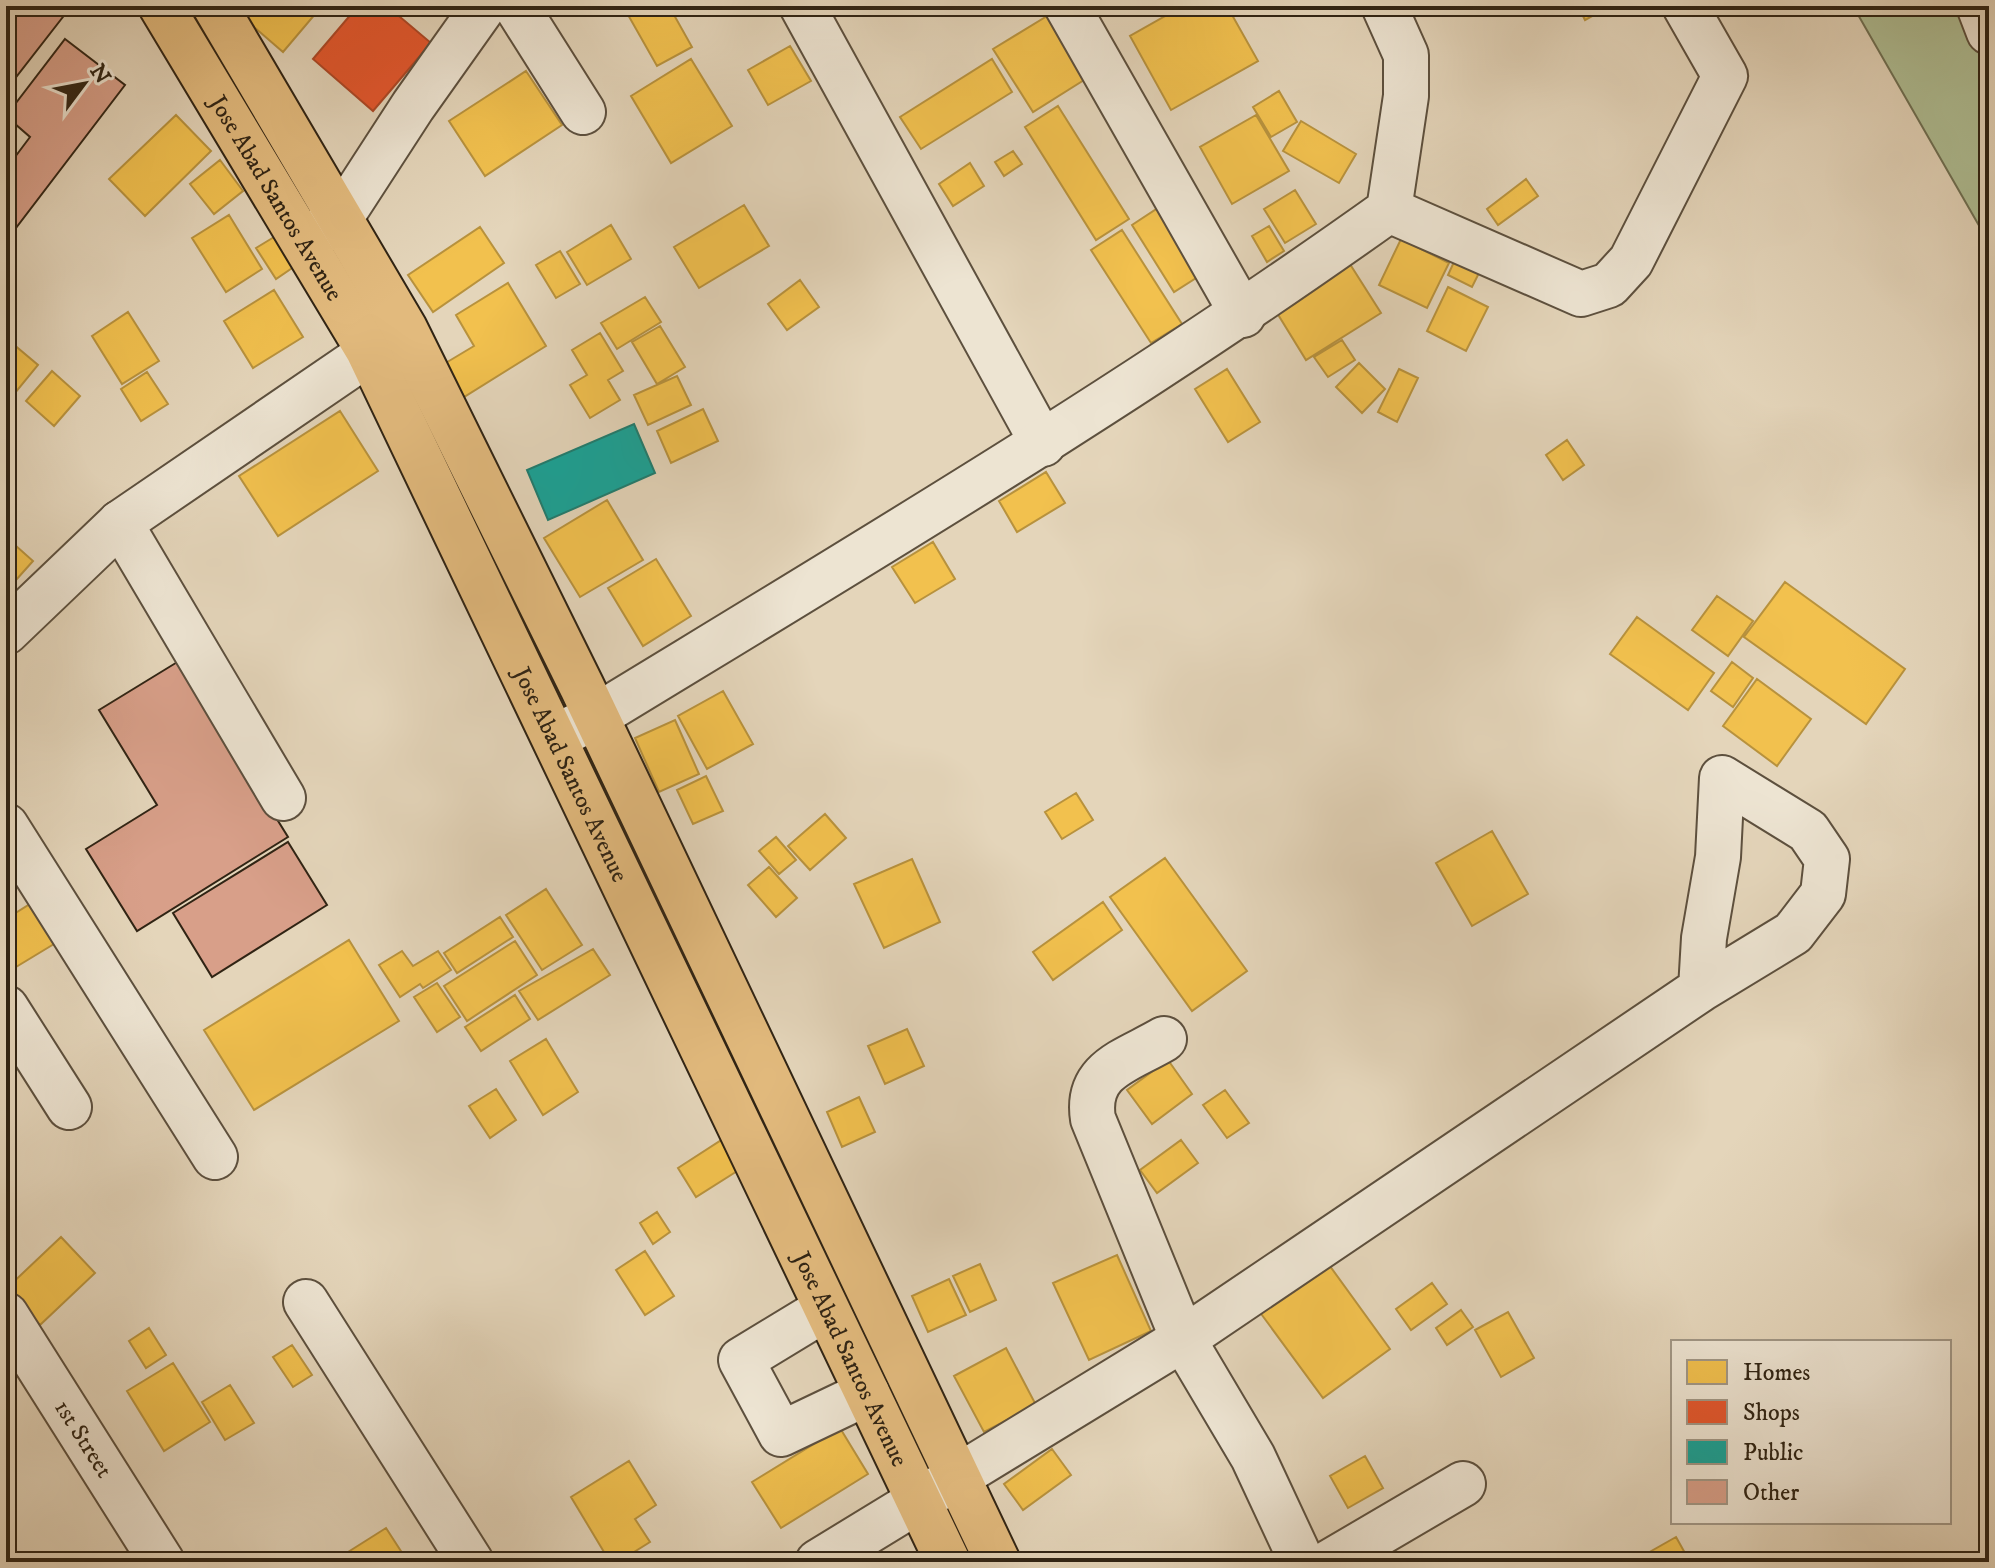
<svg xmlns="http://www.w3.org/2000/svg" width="1995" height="1568" font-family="'IM FELL DW Pica',serif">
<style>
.green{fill:#afbe94;stroke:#707154;stroke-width:2}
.homes{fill:#f2c14e;stroke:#b8923d;stroke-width:2}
.shops{fill:#e4572e;stroke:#ae4826;stroke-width:2}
.public{fill:#17a398;stroke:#1e7d70;stroke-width:2}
.building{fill:#d89f89;stroke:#302414;stroke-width:2}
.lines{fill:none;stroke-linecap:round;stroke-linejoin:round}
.minor-casing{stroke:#5d503e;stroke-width:48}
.major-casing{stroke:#302414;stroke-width:48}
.minor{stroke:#ede4d2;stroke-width:44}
.major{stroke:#e2ba7d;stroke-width:44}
.labels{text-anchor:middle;stroke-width:8;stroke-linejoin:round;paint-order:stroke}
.street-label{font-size:24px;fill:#302414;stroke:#ede4d2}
</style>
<rect width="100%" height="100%" fill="#e4d5ba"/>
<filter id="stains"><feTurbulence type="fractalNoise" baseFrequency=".0025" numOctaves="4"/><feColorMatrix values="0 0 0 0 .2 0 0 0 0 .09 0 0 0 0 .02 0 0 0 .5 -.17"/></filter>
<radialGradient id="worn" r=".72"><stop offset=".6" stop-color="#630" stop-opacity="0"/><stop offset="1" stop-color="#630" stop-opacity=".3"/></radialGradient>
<path class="green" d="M 1853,6 L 1989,6 L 1989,243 Z"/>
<path class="homes" d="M 246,6 L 322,6 L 283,52 L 239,14 Z
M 623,6 L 669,6 L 692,47 L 657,66 Z
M 1183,6 L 1227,6 L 1258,61 L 1171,110 L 1130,36 Z
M 1578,6 L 1610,6 L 1585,20 Z
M 1052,13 L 1092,75 L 1033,112 L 993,49 Z
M 790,46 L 811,81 L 768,105 L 748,70 Z
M 691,59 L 732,126 L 671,163 L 631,96 Z
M 992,59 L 1012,92 L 921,149 L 900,117 Z
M 526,71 L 562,125 L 485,176 L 449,121 Z
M 1279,91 L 1297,122 L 1271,137 L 1253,107 Z
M 1058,106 L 1129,219 L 1096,240 L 1025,127 Z
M 176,115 L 211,151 L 145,216 L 109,179 Z
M 1256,115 L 1289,171 L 1232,204 L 1200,147 Z
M 1301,121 L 1356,154 L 1339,183 L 1283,151 Z
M 1013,151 L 1022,164 L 1004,176 L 995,162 Z
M 220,160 L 243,191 L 214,214 L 190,184 Z
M 970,163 L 984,186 L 953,206 L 939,184 Z
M 1526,179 L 1538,196 L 1498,225 L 1487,209 Z
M 1295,190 L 1316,224 L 1285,243 L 1264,209 Z
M 744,205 L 769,246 L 699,288 L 674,247 Z
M 1161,206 L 1204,273 L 1174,292 L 1132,225 Z
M 229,215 L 262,269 L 226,292 L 192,238 Z
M 611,225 L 631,259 L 587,285 L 567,252 Z
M 1269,226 L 1284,251 L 1267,262 L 1252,236 Z
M 480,227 L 504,263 L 433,312 L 408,275 Z
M 1122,230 L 1182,324 L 1151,343 L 1091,250 Z
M 279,234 L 298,264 L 276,279 L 256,248 Z
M 1401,239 L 1449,263 L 1427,308 L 1379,285 Z
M 560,251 L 580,284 L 556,298 L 536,265 Z
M 1459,251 L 1484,263 L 1472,287 L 1448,275 Z
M 1348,261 L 1381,313 L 1306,360 L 1274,308 Z
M 800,280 L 819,307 L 787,330 L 768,304 Z
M 508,283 L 546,346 L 464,397 L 444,364 L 474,346 L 456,315 Z
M 1448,287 L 1488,307 L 1466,351 L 1427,331 Z
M 274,290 L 303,337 L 253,368 L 224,321 Z
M 645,297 L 661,322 L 617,349 L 601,323 Z
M 128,312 L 159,361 L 122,384 L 92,336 Z
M 660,326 L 685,367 L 657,384 L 632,342 Z
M 600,333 L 623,371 L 608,380 L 620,400 L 590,418 L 570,385 L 587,375 L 572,350 Z
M 6,338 L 38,365 L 6,404 Z
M 1342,340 L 1355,360 L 1328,377 L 1314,357 Z
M 1359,363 L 1385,389 L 1362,413 L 1336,387 Z
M 1227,369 L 1260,422 L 1228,442 L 1195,389 Z
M 1399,369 L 1418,378 L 1397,422 L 1378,412 Z
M 52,371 L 80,396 L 54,426 L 26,401 Z
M 147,372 L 168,404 L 141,421 L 121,389 Z
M 677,376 L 691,405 L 648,425 L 634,395 Z
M 703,409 L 718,441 L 671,463 L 657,431 Z
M 340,411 L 378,471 L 278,536 L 239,476 Z
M 1567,440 L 1584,465 L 1563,480 L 1546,455 Z
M 1046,472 L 1065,503 L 1017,532 L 999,501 Z
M 607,500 L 643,560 L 580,597 L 544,538 Z
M 6,537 L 33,561 L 8,589 L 6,588 Z
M 933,542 L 955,579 L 915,603 L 892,567 Z
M 656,559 L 691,616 L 643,646 L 608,588 Z
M 1785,582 L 1905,669 L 1866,724 L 1744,637 Z
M 1717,596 L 1753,621 L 1728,656 L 1692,630 Z
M 1637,617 L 1714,673 L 1688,710 L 1610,654 Z
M 1732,662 L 1753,678 L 1733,707 L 1711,691 Z
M 1757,679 L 1811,719 L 1777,766 L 1723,726 Z
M 723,691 L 753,744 L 707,769 L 678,716 Z
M 675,720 L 699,774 L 659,792 L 635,738 Z
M 706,776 L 723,811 L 693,824 L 677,790 Z
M 1076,793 L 1093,820 L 1062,839 L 1045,812 Z
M 825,814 L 846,838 L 810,870 L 788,846 Z
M 1492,831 L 1528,894 L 1472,926 L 1436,863 Z
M 776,837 L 796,860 L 779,874 L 759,851 Z
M 1165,858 L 1247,971 L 1192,1011 L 1110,897 Z
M 912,859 L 940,922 L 884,948 L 854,884 Z
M 769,867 L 797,898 L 776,917 L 748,885 Z
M 546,889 L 582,945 L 542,970 L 506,915 Z
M 1103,902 L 1122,930 L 1053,980 L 1033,952 Z
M 30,904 L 54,944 L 6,973 L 6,919 Z
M 500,917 L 513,937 L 457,973 L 444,953 Z
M 349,940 L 399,1021 L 254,1110 L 204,1030 Z
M 515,941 L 537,975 L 467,1021 L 444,986 Z
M 593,949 L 610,975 L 538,1020 L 519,991 Z
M 402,951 L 413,966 L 438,951 L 451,970 L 423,988 L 420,984 L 400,997 L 379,965 Z
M 437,983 L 460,1017 L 437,1032 L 414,997 Z
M 515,995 L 530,1019 L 481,1051 L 465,1027 Z
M 907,1029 L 924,1066 L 885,1084 L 868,1046 Z
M 546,1039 L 578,1092 L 543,1115 L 510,1061 Z
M 1168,1060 L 1192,1094 L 1152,1124 L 1127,1090 Z
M 496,1089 L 516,1120 L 490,1138 L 469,1106 Z
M 1225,1090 L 1249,1123 L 1227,1138 L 1203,1105 Z
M 859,1097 L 875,1132 L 842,1147 L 827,1112 Z
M 723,1139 L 742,1168 L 696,1197 L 678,1168 Z
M 1181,1140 L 1198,1163 L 1157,1193 L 1140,1170 Z
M 657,1212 L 670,1232 L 653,1244 L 640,1223 Z
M 61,1237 L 95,1273 L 40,1325 L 6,1289 Z
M 645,1251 L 674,1296 L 645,1315 L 616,1270 Z
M 1117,1255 L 1151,1331 L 1089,1360 L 1053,1283 Z
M 1327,1262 L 1390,1349 L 1323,1398 L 1259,1311 Z
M 980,1264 L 996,1300 L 970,1312 L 953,1276 Z
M 949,1279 L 966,1315 L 928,1332 L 912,1296 Z
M 1432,1283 L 1447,1304 L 1411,1330 L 1396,1309 Z
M 1461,1310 L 1473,1327 L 1447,1345 L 1436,1328 Z
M 1508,1312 L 1534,1358 L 1501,1377 L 1475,1330 Z
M 149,1328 L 166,1355 L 146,1368 L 129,1341 Z
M 292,1345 L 312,1375 L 293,1387 L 273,1357 Z
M 1006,1348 L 1036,1405 L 984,1432 L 954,1376 Z
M 173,1363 L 210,1422 L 164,1451 L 127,1391 Z
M 230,1385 L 254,1423 L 225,1440 L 202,1402 Z
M 840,1428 L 868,1474 L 781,1528 L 752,1482 Z
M 1052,1449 L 1071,1475 L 1023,1510 L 1004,1484 Z
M 1365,1456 L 1383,1488 L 1348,1508 L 1330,1476 Z
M 629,1461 L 656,1505 L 635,1519 L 650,1542 L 618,1562 L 610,1562 L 571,1497 Z
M 386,1528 L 408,1562 L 339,1562 L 337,1559 Z
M 1676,1537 L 1690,1562 L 1632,1562 Z"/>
<path class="shops" d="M 358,6 L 387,6 L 431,43 L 373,111 L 313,59 Z"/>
<path class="public" d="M 634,424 L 655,473 L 548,520 L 527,470 Z"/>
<path class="building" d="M 6,6 L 57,6 L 66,13 L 6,90 Z
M 65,39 L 125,85 L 6,241 L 6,169 L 30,137 L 6,116 Z
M 179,661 L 288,837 L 137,931 L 86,849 L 157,805 L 99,710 Z
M 288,842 L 327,905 L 212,977 L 173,913 Z"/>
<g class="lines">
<defs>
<g id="minor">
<path d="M 516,6 L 583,112"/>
<path d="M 802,6 L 1043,444"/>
<path d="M 1067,6 L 1243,315"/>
<path d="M 1979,6 L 1989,32"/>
<path d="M 1389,210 L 1581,294 L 1609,285 L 1631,261 L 1725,76 L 1685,6"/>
<path d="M 309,238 L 341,217 L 413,106 L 484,6"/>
<path d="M 120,523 L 283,798"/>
<path d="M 6,632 L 120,523 L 401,331"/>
<path d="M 555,737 L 595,717 C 864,553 1133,393 1389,210 L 1406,96 L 1406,55 L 1384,6"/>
<path d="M 6,826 L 215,1157"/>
<path d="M 6,1008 L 69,1107"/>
<path d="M 1164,1039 C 1127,1061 1085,1069 1093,1119 L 1183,1339 L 1253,1457 L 1302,1562"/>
<path d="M 306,1302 L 471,1562"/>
<path d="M 825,1309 L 741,1360 L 781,1434 L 867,1393"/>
<path id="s1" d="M 6,1315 L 162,1562"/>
<path d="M 818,1562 L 1183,1339 L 1701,989 L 1793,933 L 1823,894 L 1827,859 L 1808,831 L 1722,778 L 1718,857 L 1704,938 L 1701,989"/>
<path d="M 1330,1562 L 1463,1484"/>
</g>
<g id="major">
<path id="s2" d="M 161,6 L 368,350 L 948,1562"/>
<path d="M 215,6 L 405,329 L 582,687 L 998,1562"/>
</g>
</defs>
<use href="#minor" class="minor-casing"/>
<use href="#major" class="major-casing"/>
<use href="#minor" class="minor"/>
<use href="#major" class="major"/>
</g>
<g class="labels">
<g class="street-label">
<text dy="8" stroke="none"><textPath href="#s2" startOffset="224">Jose Abad Santos Avenue</textPath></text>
<text dy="8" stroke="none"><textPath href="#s2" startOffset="872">Jose Abad Santos Avenue</textPath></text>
<text dy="8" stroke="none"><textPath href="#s2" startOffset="1520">Jose Abad Santos Avenue</textPath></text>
<text dy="8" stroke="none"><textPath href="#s1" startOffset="146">1st Street</textPath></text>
</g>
</g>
<rect width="1995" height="1568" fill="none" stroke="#e4d5ba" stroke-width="32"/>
<rect x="8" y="8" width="1979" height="1552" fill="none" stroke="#302414" stroke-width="4"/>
<rect x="16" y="16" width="1963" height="1536" fill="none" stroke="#302414" stroke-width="2"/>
<rect x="1671" y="1340" width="280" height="184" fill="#ede4d2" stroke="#a19786" stroke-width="2"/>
<rect x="1687" y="1360" width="40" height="24" fill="#f2c14e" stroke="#a19786" stroke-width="2"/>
<text x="1743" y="1380" font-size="24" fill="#302414">Homes</text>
<rect x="1687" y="1400" width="40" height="24" fill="#e4572e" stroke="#a19786" stroke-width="2"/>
<text x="1743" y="1420" font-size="24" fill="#302414">Shops</text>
<rect x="1687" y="1440" width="40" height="24" fill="#17a398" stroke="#a19786" stroke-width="2"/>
<text x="1743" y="1460" font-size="24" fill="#302414">Public</text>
<rect x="1687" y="1480" width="40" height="24" fill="#d89f89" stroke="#a19786" stroke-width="2"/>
<text x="1743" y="1500" font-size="24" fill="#302414">Other</text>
<g transform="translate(84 84) rotate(58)" stroke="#ede4d2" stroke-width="6" paint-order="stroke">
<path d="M0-6L14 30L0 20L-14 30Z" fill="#302414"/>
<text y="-12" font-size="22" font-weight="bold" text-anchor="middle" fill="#302414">N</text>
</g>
<rect width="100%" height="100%" filter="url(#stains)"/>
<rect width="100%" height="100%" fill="url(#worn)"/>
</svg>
